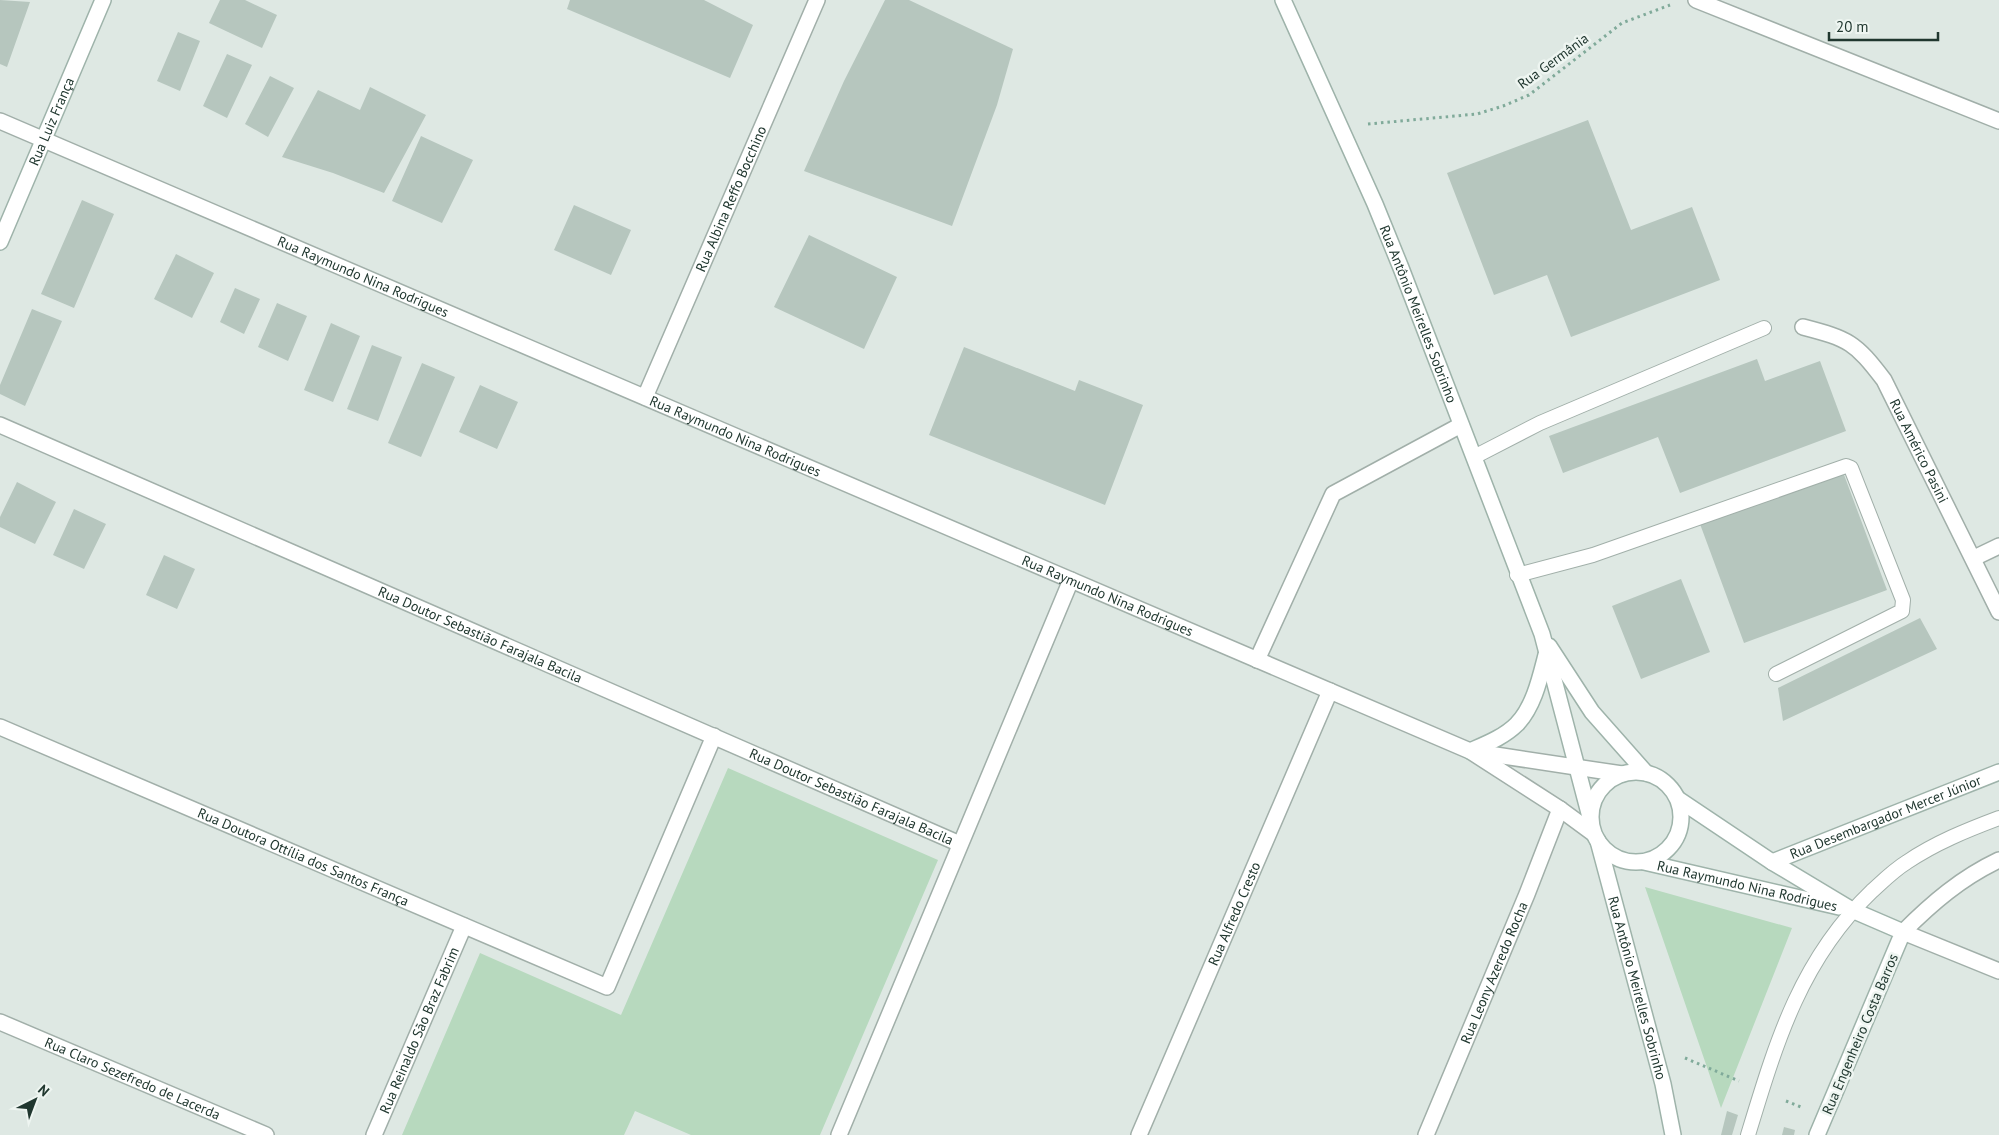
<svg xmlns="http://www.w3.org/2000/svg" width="1999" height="1135" font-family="'PT Sans',sans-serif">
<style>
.green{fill:#b7d9be}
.building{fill:#b6c6be}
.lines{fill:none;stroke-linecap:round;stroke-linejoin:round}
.lane-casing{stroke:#a1afa9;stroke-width:16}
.street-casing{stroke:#a1afa9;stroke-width:18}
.secondary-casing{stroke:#9eb3aa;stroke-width:18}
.path{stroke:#80aa9a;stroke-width:3;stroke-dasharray:2.5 4;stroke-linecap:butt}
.lane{stroke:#fff;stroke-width:14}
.street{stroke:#fff;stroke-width:15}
.secondary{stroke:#fff;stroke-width:15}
.labels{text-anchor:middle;stroke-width:5;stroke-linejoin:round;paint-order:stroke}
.street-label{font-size:14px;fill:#20372f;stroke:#eef5f1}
</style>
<rect width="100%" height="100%" fill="#dee8e3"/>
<path class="green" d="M 728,768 L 938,860 L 820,1135 L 691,1135 L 635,1111 L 624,1135 L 402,1135 L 480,953 L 621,1015 Z
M 1645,887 L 1792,928 L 1721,1108 Z"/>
<path class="building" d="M 0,0 L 30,2 L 7,67 L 0,64 Z
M 220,0 L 245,0 L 277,15 L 262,48 L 209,23 Z
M 570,0 L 704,0 L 753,25 L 730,78 L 567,9 Z
M 885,0 L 909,0 L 1013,49 L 997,105 L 952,226 L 804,171 L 844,81 Z
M 178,32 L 200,41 L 180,91 L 157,81 Z
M 227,54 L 252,65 L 227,118 L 203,106 Z
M 270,76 L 294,88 L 268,137 L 245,124 Z
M 370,87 L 426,115 L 384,193 L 333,173 L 282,157 L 318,90 L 360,110 Z
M 1588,120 L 1631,230 L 1692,207 L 1720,280 L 1571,337 L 1547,275 L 1494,295 L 1447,173 Z
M 421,136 L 473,160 L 442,223 L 392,201 Z
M 82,200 L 114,214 L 74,308 L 41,294 Z
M 574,205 L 631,230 L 611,275 L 554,250 Z
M 809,235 L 897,277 L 864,349 L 774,307 Z
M 176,254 L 214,273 L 192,318 L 154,299 Z
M 235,288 L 260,299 L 244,334 L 220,322 Z
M 277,303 L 307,316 L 288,361 L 258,347 Z
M 32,309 L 62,321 L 25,406 L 0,394 L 0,385 Z
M 331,323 L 360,336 L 333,402 L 304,390 Z
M 372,345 L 402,357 L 378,421 L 347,409 Z
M 964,347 L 1075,391 L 1079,380 L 1143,405 L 1105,505 L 929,435 Z
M 1757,359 L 1765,381 L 1820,361 L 1846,431 L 1680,493 L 1658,437 L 1563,473 L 1549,436 Z
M 422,363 L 455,377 L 421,457 L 388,443 Z
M 480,385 L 518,402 L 497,449 L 459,432 Z
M 1843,472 L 1887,590 L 1744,643 L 1700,524 Z
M 17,482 L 56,502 L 35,544 L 0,527 L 0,517 Z
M 74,509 L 106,524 L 84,569 L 53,555 Z
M 164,555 L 195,569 L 177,609 L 146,595 Z
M 1681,579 L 1710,652 L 1641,679 L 1612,606 Z
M 1920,618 L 1937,649 L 1783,721 L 1778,688 Z
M 1727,1111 L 1738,1115 L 1732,1135 L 1721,1135 Z
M 1784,1127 L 1795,1130 L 1794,1135 L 1782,1135 Z"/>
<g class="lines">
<defs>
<path id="lane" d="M 1474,457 L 1540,423 L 1764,328
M 1517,575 L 1593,555 L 1846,466 L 1851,468 L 1903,600 L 1902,611 L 1776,674
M 1748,1135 C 1776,1043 1800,960 1872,891 C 1883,881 1894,870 1907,862 C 1935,843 1967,830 1999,818"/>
<g id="street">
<path d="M 1696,0 L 1999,121"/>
<path id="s1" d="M 0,121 L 1470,751 L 1560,809 L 1594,834"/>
<path id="s2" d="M 1803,327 C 1849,339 1855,342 1884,380 L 1999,612"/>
<path id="s3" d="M 645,397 L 817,0"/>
<path id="s4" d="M 0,425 L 960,844"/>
<path d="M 1974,558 L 1999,546"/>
<path d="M 1257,660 L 1333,494 L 1461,425"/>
<path id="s5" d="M 0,727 L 607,987 L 714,736"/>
<path d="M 1476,752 L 1622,774"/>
<path d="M 1999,860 C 1961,878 1932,903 1903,932 L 1999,971"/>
<path id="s6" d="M 0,1022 L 266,1135"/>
<path id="s7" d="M 374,1135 L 464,926"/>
<path d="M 839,1135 L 1071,580"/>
<path id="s8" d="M 1139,1135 L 1330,691"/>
<path id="s9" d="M 1426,1135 L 1527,894 L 1560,809"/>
</g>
<g id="secondary">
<path id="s10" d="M 1283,0 L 1375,204 L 1401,268 L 1542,634 L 1590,817"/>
<path id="s11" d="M 0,242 L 103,0"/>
<path d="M 1549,646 L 1592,712 L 1646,773"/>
<path d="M 1470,751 C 1486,744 1504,737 1517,724 C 1534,706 1540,678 1546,655"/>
<circle cx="1636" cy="817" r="45"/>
<path d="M 1678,799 L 1772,862 L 1852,910 L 1903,932 L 1817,1135"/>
<path id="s12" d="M 1598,841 L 1663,1084 L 1673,1135"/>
<path id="s13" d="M 1644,862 L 1839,907"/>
<path id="s14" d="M 1772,862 L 1999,772"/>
</g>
</defs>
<use href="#lane" class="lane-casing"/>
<use href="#street" class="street-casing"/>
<use href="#secondary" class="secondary-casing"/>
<path class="path" d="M 1368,124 L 1477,114 L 1503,106 L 1529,95 L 1622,23 L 1670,5
M 1685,1058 L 1739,1081
M 1786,1101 L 1801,1107"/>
<use href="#lane" class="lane"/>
<use href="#street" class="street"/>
<use href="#secondary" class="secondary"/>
</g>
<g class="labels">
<g class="street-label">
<text transform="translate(1553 61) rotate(-36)" y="5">Rua Germânia</text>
<text dy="5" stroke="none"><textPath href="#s11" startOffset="131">Rua Luiz França</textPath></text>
<text dy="5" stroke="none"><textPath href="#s3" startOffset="216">Rua Albina Reffo Bocchino</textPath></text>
<text dy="5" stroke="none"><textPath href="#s1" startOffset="395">Rua Raymundo Nina Rodrigues</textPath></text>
<text dy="5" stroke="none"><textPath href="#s10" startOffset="342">Rua Antônio Meirelles Sobrinho</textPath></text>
<text dy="5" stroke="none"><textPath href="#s1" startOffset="800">Rua Raymundo Nina Rodrigues</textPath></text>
<text dy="5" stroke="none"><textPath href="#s2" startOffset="179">Rua Américo Pasini</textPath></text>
<text dy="5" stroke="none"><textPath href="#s1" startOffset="1205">Rua Raymundo Nina Rodrigues</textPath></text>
<text dy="5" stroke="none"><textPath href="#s4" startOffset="524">Rua Doutor Sebastião Farajala Bacila</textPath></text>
<text dy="5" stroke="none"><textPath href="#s4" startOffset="929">Rua Doutor Sebastião Farajala Bacila</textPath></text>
<text dy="5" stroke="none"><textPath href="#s14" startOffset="122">Rua Desembargador Mercer Júnior</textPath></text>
<text dy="5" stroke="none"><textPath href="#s5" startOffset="330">Rua Doutora Ottília dos Santos França</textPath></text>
<text dy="5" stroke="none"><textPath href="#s13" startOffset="106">Rua Raymundo Nina Rodrigues</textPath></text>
<text dy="5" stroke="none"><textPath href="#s8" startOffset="241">Rua Alfredo Cresto</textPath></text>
<text dy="5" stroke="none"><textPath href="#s9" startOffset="176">Rua Leony Azeredo Rocha</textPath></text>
<text dy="5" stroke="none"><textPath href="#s12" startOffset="152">Rua Antônio Meirelles Sobrinho</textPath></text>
<text dy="5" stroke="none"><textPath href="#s7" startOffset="114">Rua Reinaldo São Braz Fabrim</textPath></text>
<text transform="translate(1860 1034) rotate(-67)" y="5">Rua Engenheiro Costa Barros</text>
<text dy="5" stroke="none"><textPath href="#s6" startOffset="144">Rua Claro Sezefredo de Lacerda</textPath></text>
</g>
</g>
<g transform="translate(35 1100) rotate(42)" stroke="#eef5f1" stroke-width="4" paint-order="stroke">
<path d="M0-4L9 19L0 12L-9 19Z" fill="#20372f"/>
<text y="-8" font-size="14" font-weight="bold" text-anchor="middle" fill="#20372f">N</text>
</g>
<path d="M1829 32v8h109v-8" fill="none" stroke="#20372f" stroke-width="2.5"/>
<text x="1836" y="32" font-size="15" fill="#20372f" stroke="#eef5f1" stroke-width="4" paint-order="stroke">20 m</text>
</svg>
